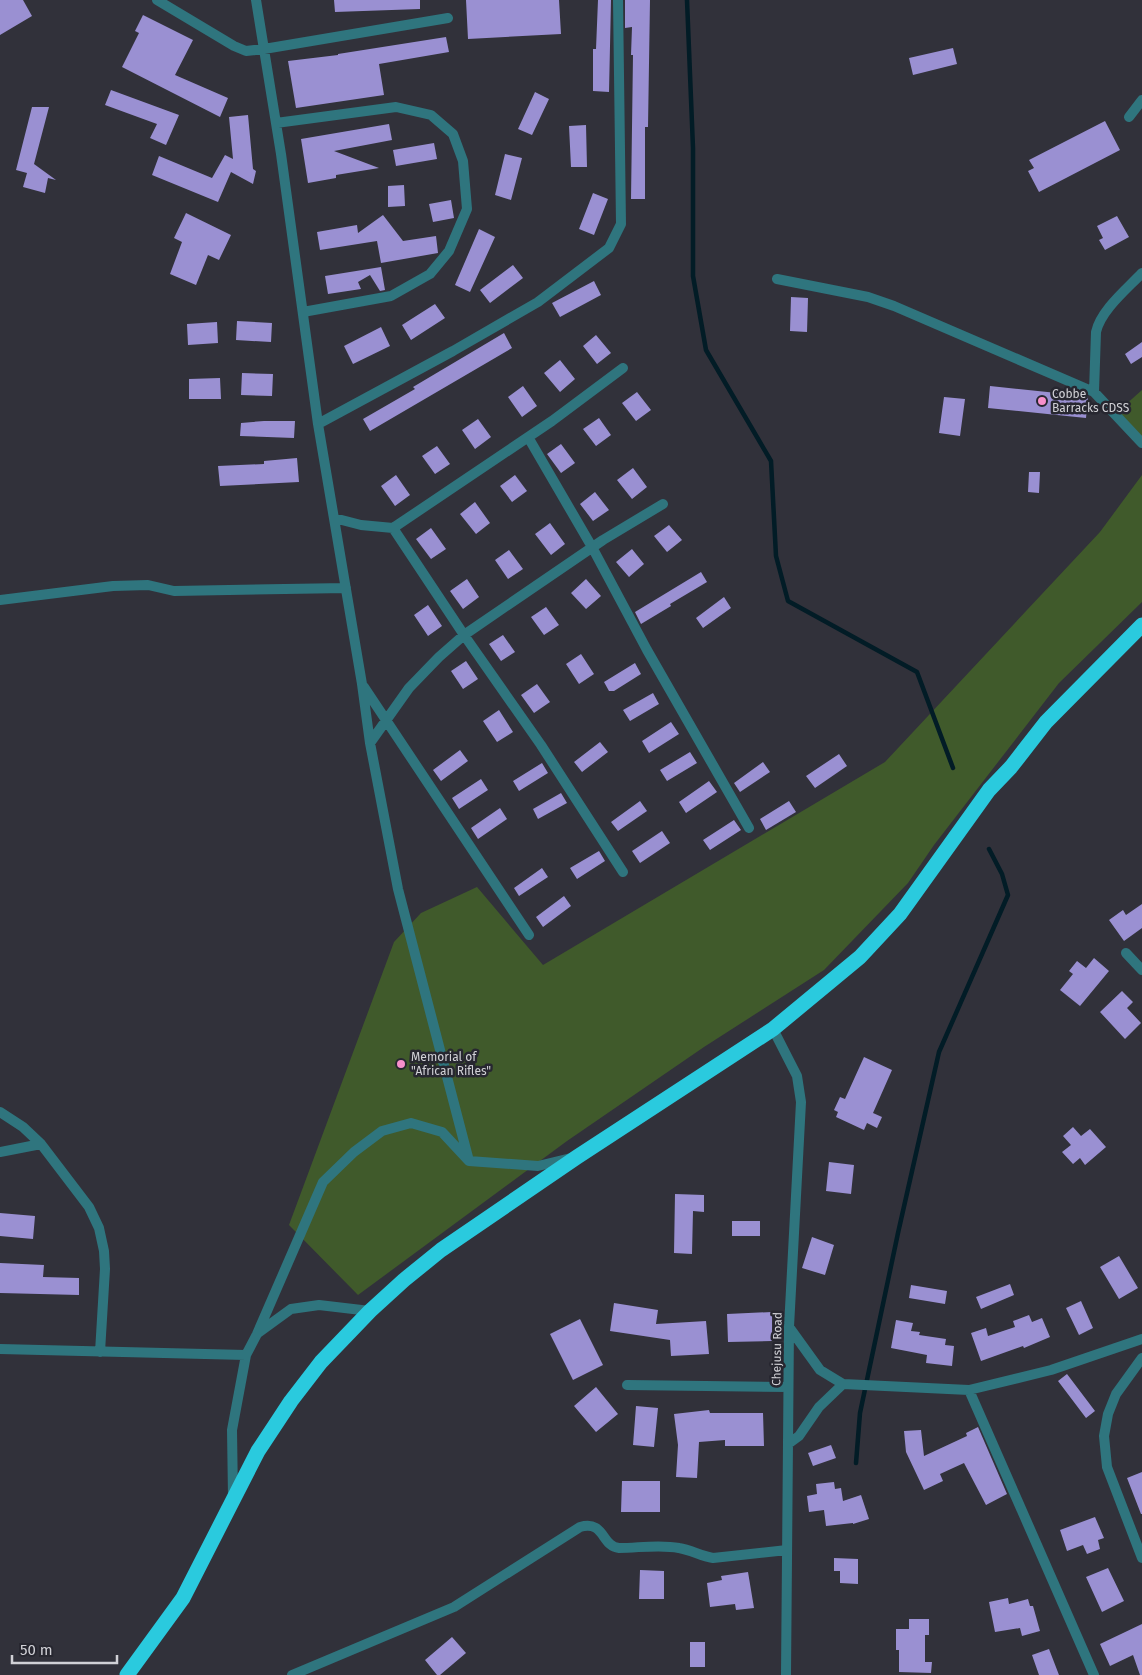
<svg xmlns="http://www.w3.org/2000/svg" width="1142" height="1675" font-family="'Fira Sans',sans-serif">
<style>
.green{fill:#405a2b}
.lines{fill:none;stroke-linecap:round;stroke-linejoin:round}
.stream{stroke:#021c26;stroke-width:4.5}
.building{fill:#9a90d2}
.street{stroke:#2f757e;stroke-width:10}
.highway{stroke:#2acade;stroke-width:15}
.poi-dot{fill:#f890cb;stroke:#272730;stroke-width:2}
.labels{text-anchor:middle;stroke-width:5;stroke-linejoin:round;paint-order:stroke}
.poi-label{font-size:12px;fill:#d1d1d6;stroke:#272730;text-anchor:start}
.street-label{font-size:12px;fill:#d1d1d6;stroke:#272730}
</style>
<rect width="100%" height="100%" fill="#31313a"/>
<path class="green" d="M 1142,390 L 1142,446 L 1114,415 Z
M 1142,475 L 1142,602 L 1059,683 L 934,845 L 908,883 L 824,970 L 704,1047 L 567,1141 L 358,1295 L 289,1225 L 394,942 L 421,913 L 477,887 L 543,965 L 885,762 L 1100,532 Z"/>
<g class="lines">
<path class="stream" d="M 687,0 L 693,148 L 693,276 L 706,350 L 771,461 L 776,556 L 788,601 L 917,672 L 953,768
M 856,1463 L 860,1413 L 898,1233 L 939,1052 L 1008,895 L 1002,874 L 989,849"/>
</g>
<path class="building" d="M 0,0 L 23,0 L 32,16 L 0,35 Z
M 334,0 L 420,0 L 420,9 L 335,12 Z
M 466,0 L 559,0 L 561,34 L 468,39 Z
M 598,0 L 611,0 L 609,92 L 593,91 L 593,49 L 596,49 Z
M 625,0 L 650,0 L 648,127 L 645,127 L 645,199 L 631,199 L 633,55 L 631,55 L 632,27 L 625,28 Z
M 143,15 L 193,40 L 175,75 L 228,98 L 220,117 L 122,67 L 139,33 L 135,31 Z
M 446,37 L 449,52 L 379,64 L 384,95 L 296,108 L 288,61 L 338,55 L 338,54 Z
M 953,48 L 957,64 L 913,75 L 909,58 Z
M 111,90 L 179,115 L 166,145 L 150,138 L 157,124 L 105,105 Z
M 535,92 L 549,99 L 532,135 L 518,129 Z
M 32,107 L 49,107 L 34,164 L 56,180 L 48,178 L 45,193 L 23,187 L 27,173 L 16,170 Z
M 248,115 L 253,169 L 256,171 L 253,184 L 231,172 L 218,202 L 152,175 L 159,156 L 212,178 L 225,155 L 233,159 L 229,117 Z
M 1105,121 L 1120,150 L 1039,192 L 1028,171 L 1034,168 L 1029,160 Z
M 389,124 L 392,140 L 334,151 L 379,168 L 336,175 L 336,178 L 308,183 L 301,139 Z
M 586,125 L 587,167 L 571,167 L 569,126 Z
M 434,143 L 437,159 L 396,166 L 393,150 Z
M 505,154 L 522,158 L 511,200 L 495,195 Z
M 404,185 L 405,206 L 388,207 L 388,186 Z
M 593,193 L 608,199 L 594,235 L 579,229 Z
M 451,200 L 454,218 L 433,222 L 429,204 Z
M 186,213 L 231,235 L 219,260 L 208,255 L 196,285 L 170,274 L 182,242 L 174,238 Z
M 383,215 L 403,241 L 436,236 L 438,253 L 381,263 L 377,241 L 320,250 L 317,232 L 357,225 L 358,233 Z
M 1117,216 L 1129,237 L 1105,250 L 1099,240 L 1103,238 L 1097,226 Z
M 479,229 L 495,237 L 470,292 L 455,285 Z
M 513,265 L 523,278 L 490,303 L 480,290 Z
M 381,267 L 385,290 L 380,291 L 370,275 L 358,282 L 361,289 L 328,294 L 325,276 Z
M 594,281 L 601,295 L 560,317 L 552,303 Z
M 791,297 L 808,298 L 807,332 L 790,331 Z
M 435,304 L 445,318 L 411,340 L 402,325 Z
M 237,321 L 272,323 L 271,342 L 236,340 Z
M 217,322 L 218,343 L 188,345 L 187,324 Z
M 381,327 L 390,346 L 353,364 L 344,346 Z
M 504,333 L 512,348 L 370,431 L 363,419 L 415,389 L 413,387 Z
M 596,335 L 611,353 L 597,364 L 583,346 Z
M 1142,342 L 1142,357 L 1131,364 L 1125,354 Z
M 560,360 L 575,379 L 560,392 L 544,373 Z
M 242,373 L 273,374 L 272,396 L 241,395 Z
M 220,378 L 221,399 L 189,399 L 189,379 Z
M 523,386 L 537,406 L 522,417 L 508,397 Z
M 990,386 L 1086,396 L 1088,397 L 1086,418 L 988,408 Z
M 637,392 L 651,410 L 636,421 L 622,403 Z
M 944,397 L 965,399 L 960,436 L 939,433 Z
M 599,418 L 611,435 L 596,446 L 583,429 Z
M 478,419 L 491,437 L 475,449 L 462,430 Z
M 264,421 L 295,421 L 294,438 L 240,436 L 241,423 Z
M 561,444 L 575,463 L 561,473 L 547,454 Z
M 437,446 L 450,464 L 435,474 L 422,456 Z
M 297,458 L 299,482 L 220,486 L 218,466 L 264,464 L 264,461 Z
M 633,468 L 647,487 L 632,499 L 617,480 Z
M 1029,472 L 1040,472 L 1039,493 L 1028,492 Z
M 396,475 L 410,495 L 395,506 L 381,486 Z
M 515,475 L 527,491 L 512,502 L 500,486 Z
M 595,492 L 609,510 L 593,521 L 580,504 Z
M 475,502 L 490,523 L 476,534 L 460,514 Z
M 550,523 L 565,544 L 551,555 L 535,534 Z
M 669,525 L 682,540 L 667,552 L 654,536 Z
M 431,528 L 446,549 L 431,559 L 416,539 Z
M 632,549 L 644,564 L 629,577 L 616,562 Z
M 509,550 L 523,569 L 508,579 L 495,560 Z
M 701,572 L 707,582 L 670,604 L 671,606 L 641,624 L 635,612 Z
M 467,579 L 479,597 L 463,609 L 450,591 Z
M 586,579 L 601,596 L 586,609 L 571,593 Z
M 724,597 L 731,608 L 703,628 L 696,618 Z
M 428,605 L 442,626 L 428,636 L 414,615 Z
M 546,607 L 559,625 L 544,635 L 531,617 Z
M 503,635 L 515,652 L 501,661 L 489,644 Z
M 581,654 L 594,674 L 579,684 L 566,664 Z
M 466,661 L 478,679 L 463,689 L 451,671 Z
M 635,663 L 641,674 L 614,691 L 609,691 L 604,682 Z
M 537,684 L 550,702 L 534,713 L 521,695 Z
M 653,693 L 659,704 L 630,721 L 623,710 Z
M 499,710 L 513,732 L 497,742 L 483,721 Z
M 671,722 L 679,734 L 649,753 L 642,741 Z
M 600,742 L 608,752 L 582,772 L 574,762 Z
M 460,750 L 468,761 L 441,781 L 433,770 Z
M 690,752 L 697,763 L 667,781 L 660,770 Z
M 839,754 L 847,766 L 815,788 L 806,776 Z
M 763,762 L 770,772 L 740,792 L 734,783 Z
M 542,763 L 548,773 L 519,791 L 513,781 Z
M 481,779 L 488,790 L 459,809 L 452,798 Z
M 709,781 L 717,792 L 686,813 L 679,802 Z
M 561,793 L 567,803 L 538,819 L 533,809 Z
M 640,801 L 647,811 L 618,831 L 611,822 Z
M 789,801 L 796,812 L 766,830 L 760,819 Z
M 500,808 L 507,819 L 478,839 L 471,828 Z
M 734,820 L 741,830 L 710,850 L 703,840 Z
M 662,831 L 670,843 L 640,863 L 632,851 Z
M 599,851 L 605,861 L 577,879 L 570,868 Z
M 542,868 L 548,877 L 519,896 L 514,888 Z
M 564,896 L 571,906 L 543,927 L 536,917 Z
M 1142,904 L 1142,928 L 1124,941 L 1109,920 L 1123,910 L 1126,915 Z
M 1094,958 L 1109,971 L 1080,1006 L 1060,990 L 1073,974 L 1069,971 L 1077,961 L 1086,968 Z
M 1122,991 L 1133,1002 L 1127,1008 L 1141,1023 L 1125,1039 L 1100,1012 Z
M 864,1057 L 892,1070 L 873,1113 L 882,1117 L 877,1128 L 867,1123 L 864,1130 L 836,1117 L 838,1112 L 834,1110 L 840,1097 L 845,1099 Z
M 1073,1127 L 1081,1136 L 1090,1129 L 1106,1147 L 1085,1165 L 1080,1158 L 1073,1164 L 1062,1152 L 1071,1145 L 1063,1136 Z
M 829,1162 L 854,1165 L 851,1194 L 826,1191 Z
M 675,1194 L 704,1195 L 704,1212 L 693,1211 L 692,1254 L 674,1253 Z
M 0,1213 L 35,1216 L 33,1239 L 0,1236 Z
M 732,1221 L 760,1221 L 760,1236 L 732,1236 Z
M 812,1237 L 834,1245 L 825,1275 L 802,1268 Z
M 1119,1256 L 1138,1288 L 1119,1299 L 1100,1267 Z
M 0,1263 L 44,1265 L 43,1277 L 79,1278 L 79,1295 L 0,1293 Z
M 1010,1284 L 1014,1295 L 981,1309 L 976,1297 Z
M 911,1285 L 947,1291 L 945,1304 L 909,1298 Z
M 1081,1301 L 1093,1328 L 1079,1335 L 1066,1308 Z
M 614,1303 L 658,1310 L 656,1324 L 706,1321 L 709,1354 L 671,1356 L 670,1340 L 610,1331 Z
M 772,1312 L 772,1341 L 728,1342 L 727,1314 Z
M 1029,1315 L 1032,1322 L 1042,1318 L 1050,1337 L 1024,1348 L 1023,1346 L 981,1361 L 971,1333 L 986,1328 L 988,1336 L 1015,1327 L 1013,1321 Z
M 580,1319 L 603,1365 L 573,1380 L 550,1334 Z
M 896,1320 L 913,1323 L 911,1331 L 920,1332 L 919,1335 L 946,1339 L 945,1345 L 954,1346 L 952,1366 L 926,1363 L 927,1355 L 891,1348 Z
M 1067,1374 L 1095,1411 L 1086,1418 L 1058,1381 Z
M 596,1387 L 618,1414 L 596,1432 L 574,1406 Z
M 636,1406 L 658,1408 L 654,1447 L 633,1445 Z
M 709,1410 L 710,1413 L 763,1413 L 764,1446 L 725,1446 L 725,1440 L 699,1442 L 697,1478 L 676,1477 L 678,1445 L 674,1414 Z
M 978,1427 L 1007,1494 L 986,1505 L 964,1463 L 940,1474 L 943,1481 L 924,1490 L 906,1452 L 904,1431 L 921,1430 L 924,1456 L 967,1436 L 966,1433 Z
M 831,1445 L 836,1458 L 813,1466 L 808,1453 Z
M 1142,1472 L 1142,1514 L 1141,1514 L 1127,1478 Z
M 622,1481 L 660,1481 L 660,1512 L 621,1512 Z
M 834,1482 L 835,1489 L 841,1488 L 843,1501 L 861,1495 L 869,1519 L 853,1524 L 853,1523 L 826,1526 L 824,1510 L 809,1512 L 807,1496 L 817,1494 L 816,1484 Z
M 1095,1517 L 1104,1538 L 1098,1540 L 1100,1549 L 1087,1554 L 1083,1545 L 1067,1551 L 1060,1530 Z
M 834,1558 L 858,1559 L 858,1584 L 840,1583 L 840,1571 L 834,1571 Z
M 1108,1568 L 1124,1601 L 1102,1612 L 1086,1577 Z
M 640,1570 L 664,1571 L 664,1599 L 639,1599 Z
M 748,1572 L 754,1608 L 736,1610 L 735,1604 L 710,1607 L 707,1583 L 722,1580 L 721,1576 Z
M 1008,1598 L 1009,1604 L 1028,1599 L 1030,1606 L 1033,1606 L 1040,1631 L 1022,1636 L 1020,1628 L 995,1632 L 989,1602 Z
M 909,1619 L 929,1619 L 929,1635 L 925,1635 L 925,1662 L 932,1662 L 931,1673 L 899,1672 L 899,1650 L 896,1650 L 896,1629 L 909,1629 Z
M 1142,1624 L 1142,1675 L 1140,1675 L 1133,1655 L 1110,1666 L 1100,1644 Z
M 452,1637 L 466,1653 L 440,1675 L 437,1675 L 425,1660 Z
M 690,1642 L 705,1642 L 705,1667 L 690,1667 Z
M 1049,1649 L 1059,1675 L 1039,1675 L 1032,1655 Z"/>
<g class="lines">
<path class="street" d="M 157,0 L 234,46 L 246,51 L 264,49 L 448,18
M 256,0 L 281,154 L 318,424 L 362,684 L 370,743 L 398,889 L 469,1161
M 1129,117 L 1142,100
M 276,123 L 396,107 L 431,115 L 453,134 L 463,161 L 467,209 L 449,251 L 430,274 L 391,296 L 303,312
M 777,279 L 868,297 L 894,306 L 1094,392 L 1142,443
M 1094,392 L 1096,332 C 1101,310 1127,289 1142,273
M 318,424 L 453,351 L 538,302 L 609,248 L 621,224 L 618,0
M 528,437 L 592,547 L 647,650 L 749,828
M 334,518 L 361,525 L 393,528 L 552,421 L 623,368
M 393,528 L 464,635 L 541,745 L 623,872
M 0,600 L 113,586 L 148,585 L 174,591 L 346,588
M 364,687 L 529,935
M 370,743 L 409,688 L 439,657 L 464,635 L 603,540 L 663,504
M 1126,953 L 1142,970
M 773,1029 L 797,1076 L 801,1102 L 789,1327 L 786,1675
M 0,1112 L 23,1127 L 41,1144 L 89,1207 L 99,1228 L 104,1251 L 105,1269 L 100,1352
M 0,1152 L 41,1144
M 789,1327 L 820,1370 L 843,1384 L 969,1390 L 1094,1675
M 258,1333 L 291,1309 L 319,1305 L 370,1311
M 0,1349 L 246,1355
M 1142,1358 L 1116,1394 L 1108,1414 L 1104,1436 L 1107,1467 L 1142,1558
M 627,1385 L 788,1387
M 969,1390 L 1051,1370 L 1142,1339
M 788,1444 L 799,1436 L 819,1407 L 843,1384
M 233,1497 L 232,1430 L 246,1355 L 257,1334 L 323,1182 L 354,1152 L 382,1131 L 411,1123 L 442,1132 L 469,1161 L 538,1166 L 571,1158
M 292,1675 L 454,1607 L 580,1527 C 605,1520 601,1546 619,1548 C 638,1548 660,1544 679,1548 C 691,1550 701,1556 713,1558 L 787,1550"/>
<path class="highway" d="M 127,1675 L 183,1598 L 258,1451 L 291,1401 L 321,1362 L 370,1311 L 404,1280 L 441,1250 L 577,1157 L 773,1029 L 860,957 L 900,914 L 989,790 L 1011,767 L 1046,722 L 1142,625"/>
</g>
<g class="poi-dot">
<circle cx="1042" cy="401" r="5"/>
<circle cx="401" cy="1064" r="5"/>
</g>
<g class="labels">
<g class="poi-label">
<text x="1052" y="398">Cobbe<tspan x="1052" dy="14">Barracks CDSS</tspan></text>
<text x="411" y="1061">Memorial of<tspan x="411" dy="14">"African Rifles"</tspan></text>
</g>
<g class="street-label">
<text transform="translate(777 1349) rotate(-89)" y="4">Chejusu Road</text>
</g>
</g>
<path d="M12 1655v8h105v-8" fill="none" stroke="#d1d1d6" stroke-width="2.5"/>
<text x="20" y="1655" font-size="15" fill="#d1d1d6" stroke="#272730" stroke-width="4" paint-order="stroke">50 m</text>
</svg>
